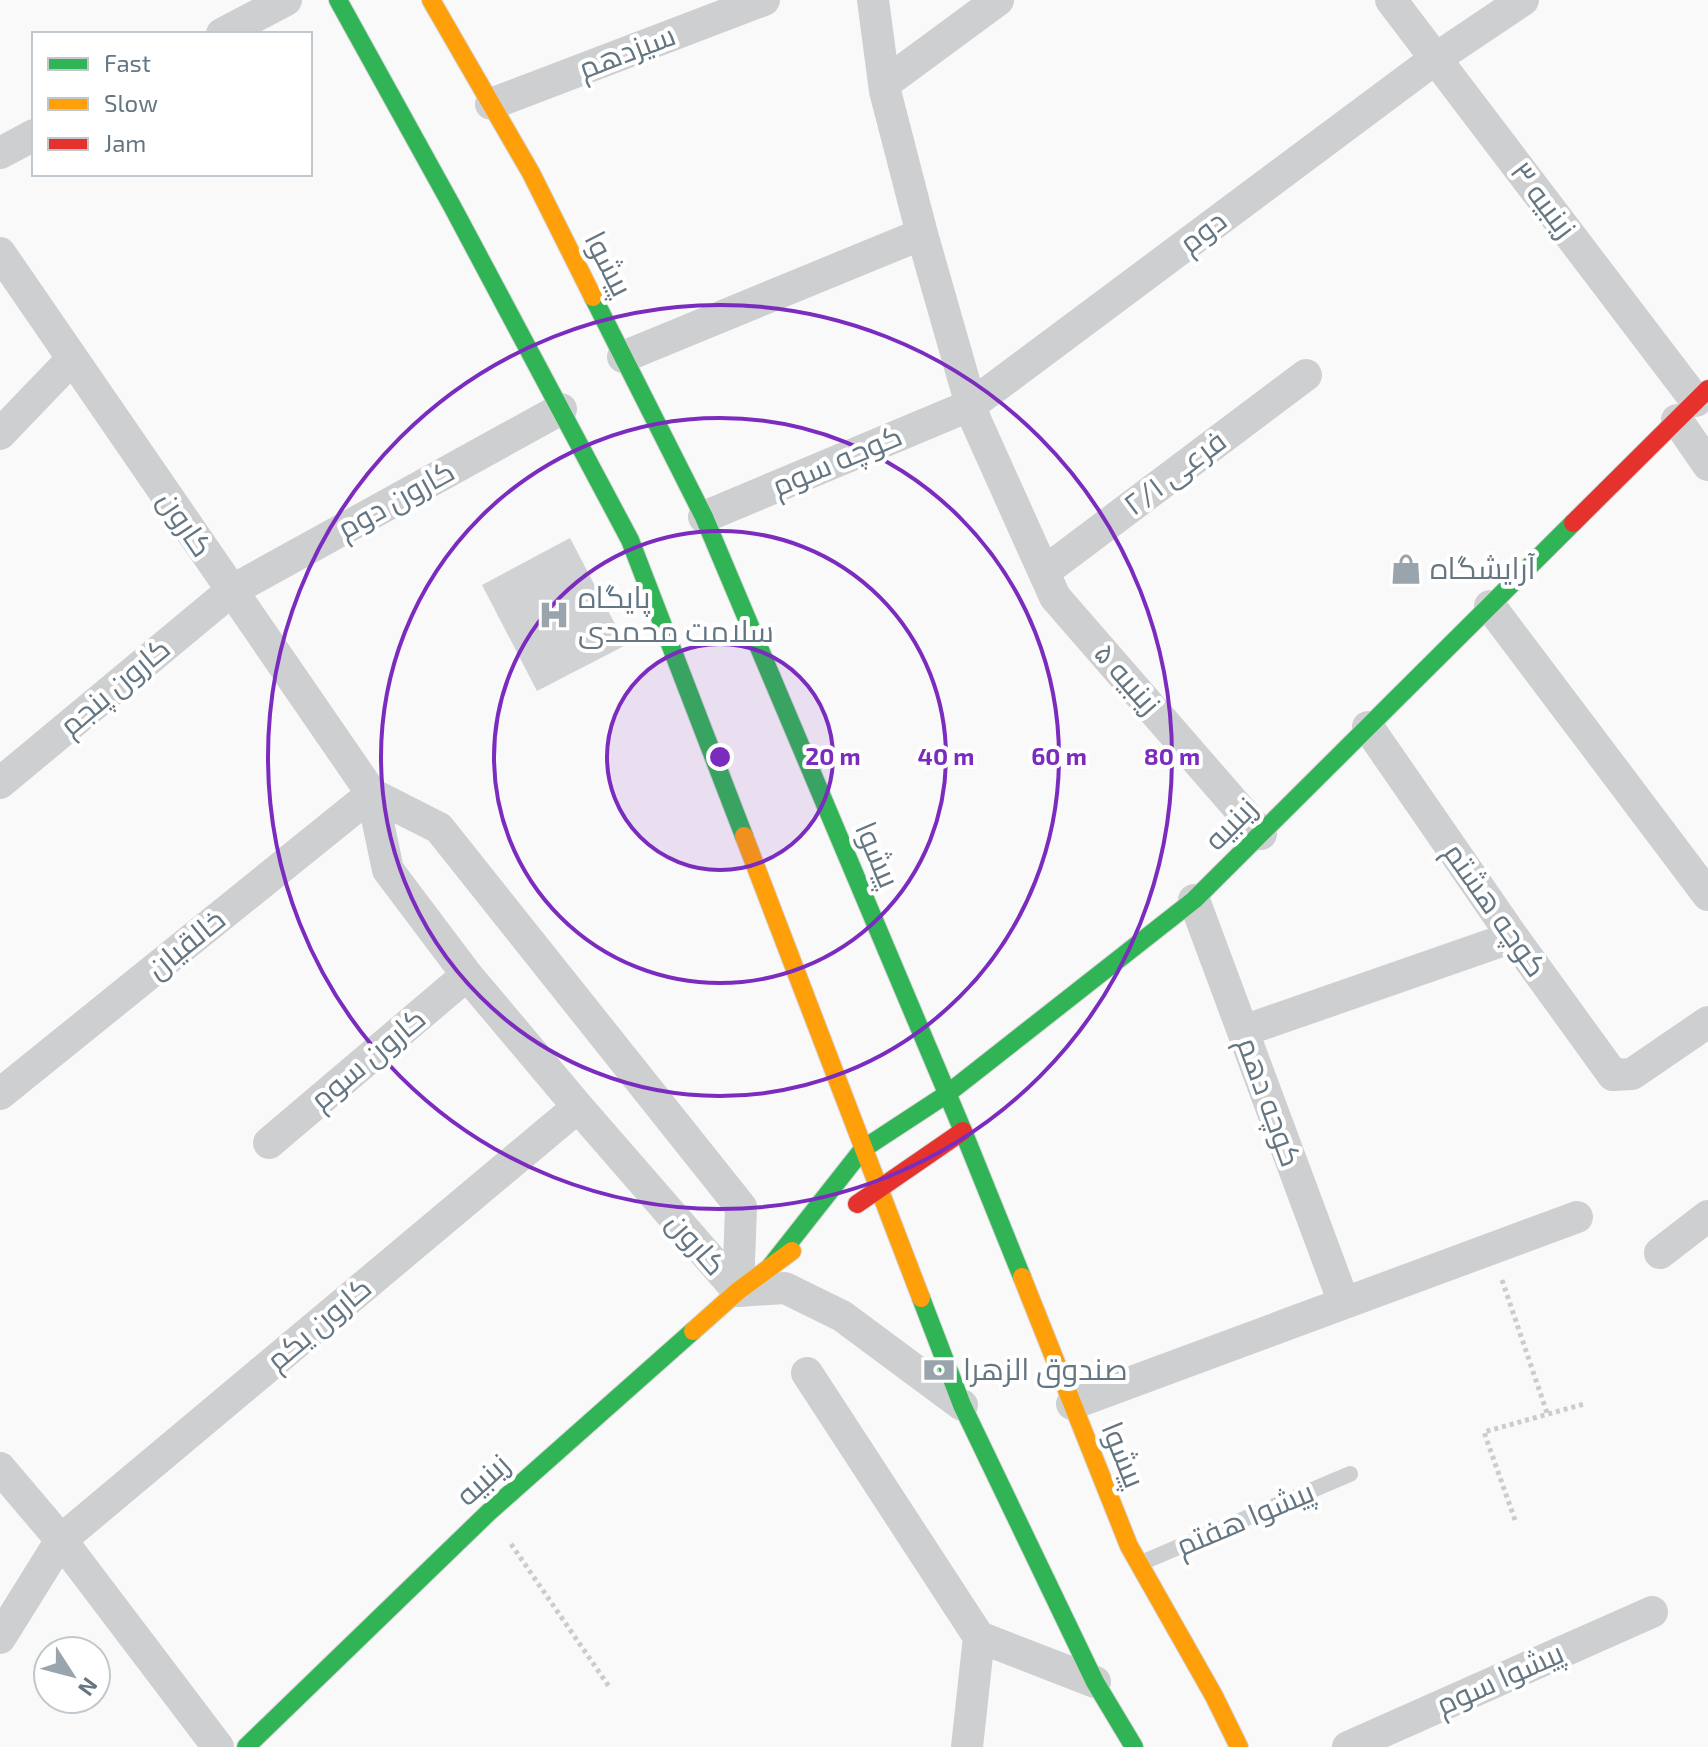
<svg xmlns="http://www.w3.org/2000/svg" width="1708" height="1747" font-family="'Exo 2',Cairo,sans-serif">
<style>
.building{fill:#d0d2d3}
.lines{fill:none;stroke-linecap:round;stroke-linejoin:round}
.fast-casing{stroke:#d5d6d7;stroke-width:20}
.slow-casing{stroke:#d5d6d7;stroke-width:20}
.jam-casing{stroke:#d5d6d7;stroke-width:20}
.path{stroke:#cbcccd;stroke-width:5;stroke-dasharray:4 4;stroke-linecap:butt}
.lane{stroke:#cecfd0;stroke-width:16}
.street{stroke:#cecfd0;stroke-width:32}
.fast{stroke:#30b455;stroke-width:18}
.slow{stroke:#ff9f0a;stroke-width:18}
.jam{stroke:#e5322d;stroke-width:18}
.ring{fill:none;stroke:#7b2cbf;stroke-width:4}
.labels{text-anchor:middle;stroke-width:8;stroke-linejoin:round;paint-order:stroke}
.street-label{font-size:30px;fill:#657683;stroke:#fff}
.poi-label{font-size:30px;fill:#657683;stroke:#fff;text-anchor:start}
.centre{fill:#7b2cbf;stroke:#fff;stroke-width:4}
.ring-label{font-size:24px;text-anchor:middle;font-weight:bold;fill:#7b2cbf;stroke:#fff;stroke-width:8;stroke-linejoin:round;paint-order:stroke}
</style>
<rect width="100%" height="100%" fill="#f9f9f9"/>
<path class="building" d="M 570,538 L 626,645 L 537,691 L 482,585 Z"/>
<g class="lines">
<defs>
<path id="fast" d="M 338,0 L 452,206 L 630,540 L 744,836
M 593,297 L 704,517 L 963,1131 L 1022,1277
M 770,1267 L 863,1149 L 947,1094 L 1194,900 L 1573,523
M 921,1298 L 962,1405 L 1095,1682 L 1134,1747
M 246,1747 L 489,1512 L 693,1331"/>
<path id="slow" d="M 431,0 L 531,173 L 593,297
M 744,836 L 921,1298
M 1022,1277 L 1129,1546 L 1214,1696 L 1239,1747
M 693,1331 L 738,1291 L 792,1251"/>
<path id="jam" d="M 1573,523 L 1708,389
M 857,1204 L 963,1131"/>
</defs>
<use href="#fast" class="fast-casing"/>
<use href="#slow" class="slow-casing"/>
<use href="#jam" class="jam-casing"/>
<path class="path" d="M 1502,1280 L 1547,1413
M 1515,1520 L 1484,1432 L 1584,1404
M 511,1544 L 610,1688"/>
<path class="lane" d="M 1141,1563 L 1350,1474"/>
<path class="street" d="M 873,0 L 885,91 L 922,234 L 975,419 L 1055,597 L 1261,834
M 1391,0 L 1696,401
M 222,34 L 286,0
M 884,84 L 998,0
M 491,104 L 764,0
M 0,153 L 34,135
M 0,253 L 372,794 L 388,870 L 467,975 L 578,1107 L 738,1291
M 623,357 L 922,234
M 1677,420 L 1708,465
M 0,434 L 72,359
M 704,517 L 971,405 L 1435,59 L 1523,0
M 1044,572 L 1306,375
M 1490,606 L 1708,895
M 1368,727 L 1513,937 L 1613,1075 L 1632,1074 L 1708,1022
M 0,783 L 231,591 L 561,409
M 372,794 L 439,828 L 741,1207 L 738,1291
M 1194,900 L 1344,1303
M 1243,1031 L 1513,937
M 0,1094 L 372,794
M 269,1143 L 467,975
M 1660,1253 L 1708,1216
M 738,1291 L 785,1288 L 842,1316 L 962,1405
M 807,1373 L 979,1637 L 1095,1682
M 1072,1404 L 1577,1217
M 0,1468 L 61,1540 L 218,1747
M 0,1638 L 61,1540 L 578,1107
M 967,1747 L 979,1637
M 1348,1747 L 1652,1612"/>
<use href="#fast" class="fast"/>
<use href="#slow" class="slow"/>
<use href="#jam" class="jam"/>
</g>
<circle cx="720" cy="757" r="113" fill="#7b2cbf" fill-opacity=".12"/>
<g class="ring">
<circle cx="720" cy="757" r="113"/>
<circle cx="720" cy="757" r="226"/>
<circle cx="720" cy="757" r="339"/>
<circle cx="720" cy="757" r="452"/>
</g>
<defs>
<symbol id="shop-bare" viewBox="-9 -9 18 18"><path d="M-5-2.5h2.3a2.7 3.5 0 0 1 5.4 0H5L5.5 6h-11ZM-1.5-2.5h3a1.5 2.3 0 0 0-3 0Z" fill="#99a4ac" stroke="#fff" stroke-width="2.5" paint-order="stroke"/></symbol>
<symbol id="hospital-bare" viewBox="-9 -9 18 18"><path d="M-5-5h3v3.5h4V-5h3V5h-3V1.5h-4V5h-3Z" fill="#99a4ac" stroke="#fff" stroke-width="2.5" paint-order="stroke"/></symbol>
<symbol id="bank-bare" viewBox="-9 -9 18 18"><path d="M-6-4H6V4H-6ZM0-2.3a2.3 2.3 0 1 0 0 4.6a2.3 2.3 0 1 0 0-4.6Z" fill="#99a4ac" stroke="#fff" stroke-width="2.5" paint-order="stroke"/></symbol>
</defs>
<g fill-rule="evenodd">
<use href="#shop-bare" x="1384" y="547" width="44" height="44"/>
<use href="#hospital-bare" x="532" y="593" width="44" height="44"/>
<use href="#bank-bare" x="917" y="1348" width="44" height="44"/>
</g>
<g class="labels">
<g class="street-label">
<text transform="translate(627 52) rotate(-21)" y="10">سیزدهم</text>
<text transform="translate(1543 200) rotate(53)" y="10">زینبیه ۳</text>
<text transform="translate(1203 232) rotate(-37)" y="10">دوم</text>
<text transform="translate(608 264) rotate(63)" y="10">پیشوا</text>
<text transform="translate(837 461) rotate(-23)" y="10">کوچه سوم</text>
<text transform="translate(1175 473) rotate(-37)" y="10">فرعی ۲/۱</text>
<text transform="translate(396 500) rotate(-29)" y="10">کارون دوم</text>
<text transform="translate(185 524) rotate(56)" y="10">کارون</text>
<text transform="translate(1127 679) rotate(49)" y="10">زینبیه ۵</text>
<text transform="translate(115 687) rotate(-40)" y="10">کارون پنجم</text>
<text transform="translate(1231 824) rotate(-45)" y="10">زینبیه</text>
<text transform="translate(877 855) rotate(67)" y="10">پیشوا</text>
<text transform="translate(1495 910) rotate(55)" y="10">کوچه هشتم</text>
<text transform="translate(186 944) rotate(-39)" y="10">خالقیان</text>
<text transform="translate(368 1059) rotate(-40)" y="10">کارون سوم</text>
<text transform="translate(1269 1102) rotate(70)" y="10">کوچه دهم</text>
<text transform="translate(696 1244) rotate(49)" y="10">کارون</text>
<text transform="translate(319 1324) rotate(-40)" y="10">کارون یکم</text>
<text transform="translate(1123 1455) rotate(68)" y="10">پیشوا</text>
<text transform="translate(483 1480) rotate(-42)" y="10">زینبیه</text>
<text transform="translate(1245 1519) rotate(-23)" y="10">پیشوا هفتم</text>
<text transform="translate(1500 1679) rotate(-24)" y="10">پیشوا سوم</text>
</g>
<g class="poi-label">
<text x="1430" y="579">آرایشگاه</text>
<text x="578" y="608">پایگاه<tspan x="578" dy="34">سلامت محمدی</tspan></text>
<text x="963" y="1380">صندوق الزهرا</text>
</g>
</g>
<circle cx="720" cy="757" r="12" class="centre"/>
<g class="ring-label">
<text x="833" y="765">20 m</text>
<text x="946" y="765">40 m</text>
<text x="1059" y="765">60 m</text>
<text x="1172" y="765">80 m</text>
</g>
<rect x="32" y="32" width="280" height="144" fill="#ffffff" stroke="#c1c8cd" stroke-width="2"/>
<rect x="48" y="58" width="40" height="12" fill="#30b455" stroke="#c1c8cd" stroke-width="2"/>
<text x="104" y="72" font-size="24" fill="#657683">Fast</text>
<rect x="48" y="98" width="40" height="12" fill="#ff9f0a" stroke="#c1c8cd" stroke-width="2"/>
<text x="104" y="112" font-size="24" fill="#657683">Slow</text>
<rect x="48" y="138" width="40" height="12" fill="#e5322d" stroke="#c1c8cd" stroke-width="2"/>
<text x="104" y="152" font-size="24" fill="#657683">Jam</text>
<g transform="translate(72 1675) rotate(126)"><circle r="38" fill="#ffffff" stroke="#c1c8cd" stroke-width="2"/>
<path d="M0-6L14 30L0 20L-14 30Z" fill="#99a4ac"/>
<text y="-12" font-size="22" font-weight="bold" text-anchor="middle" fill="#657683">N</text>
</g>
</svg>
